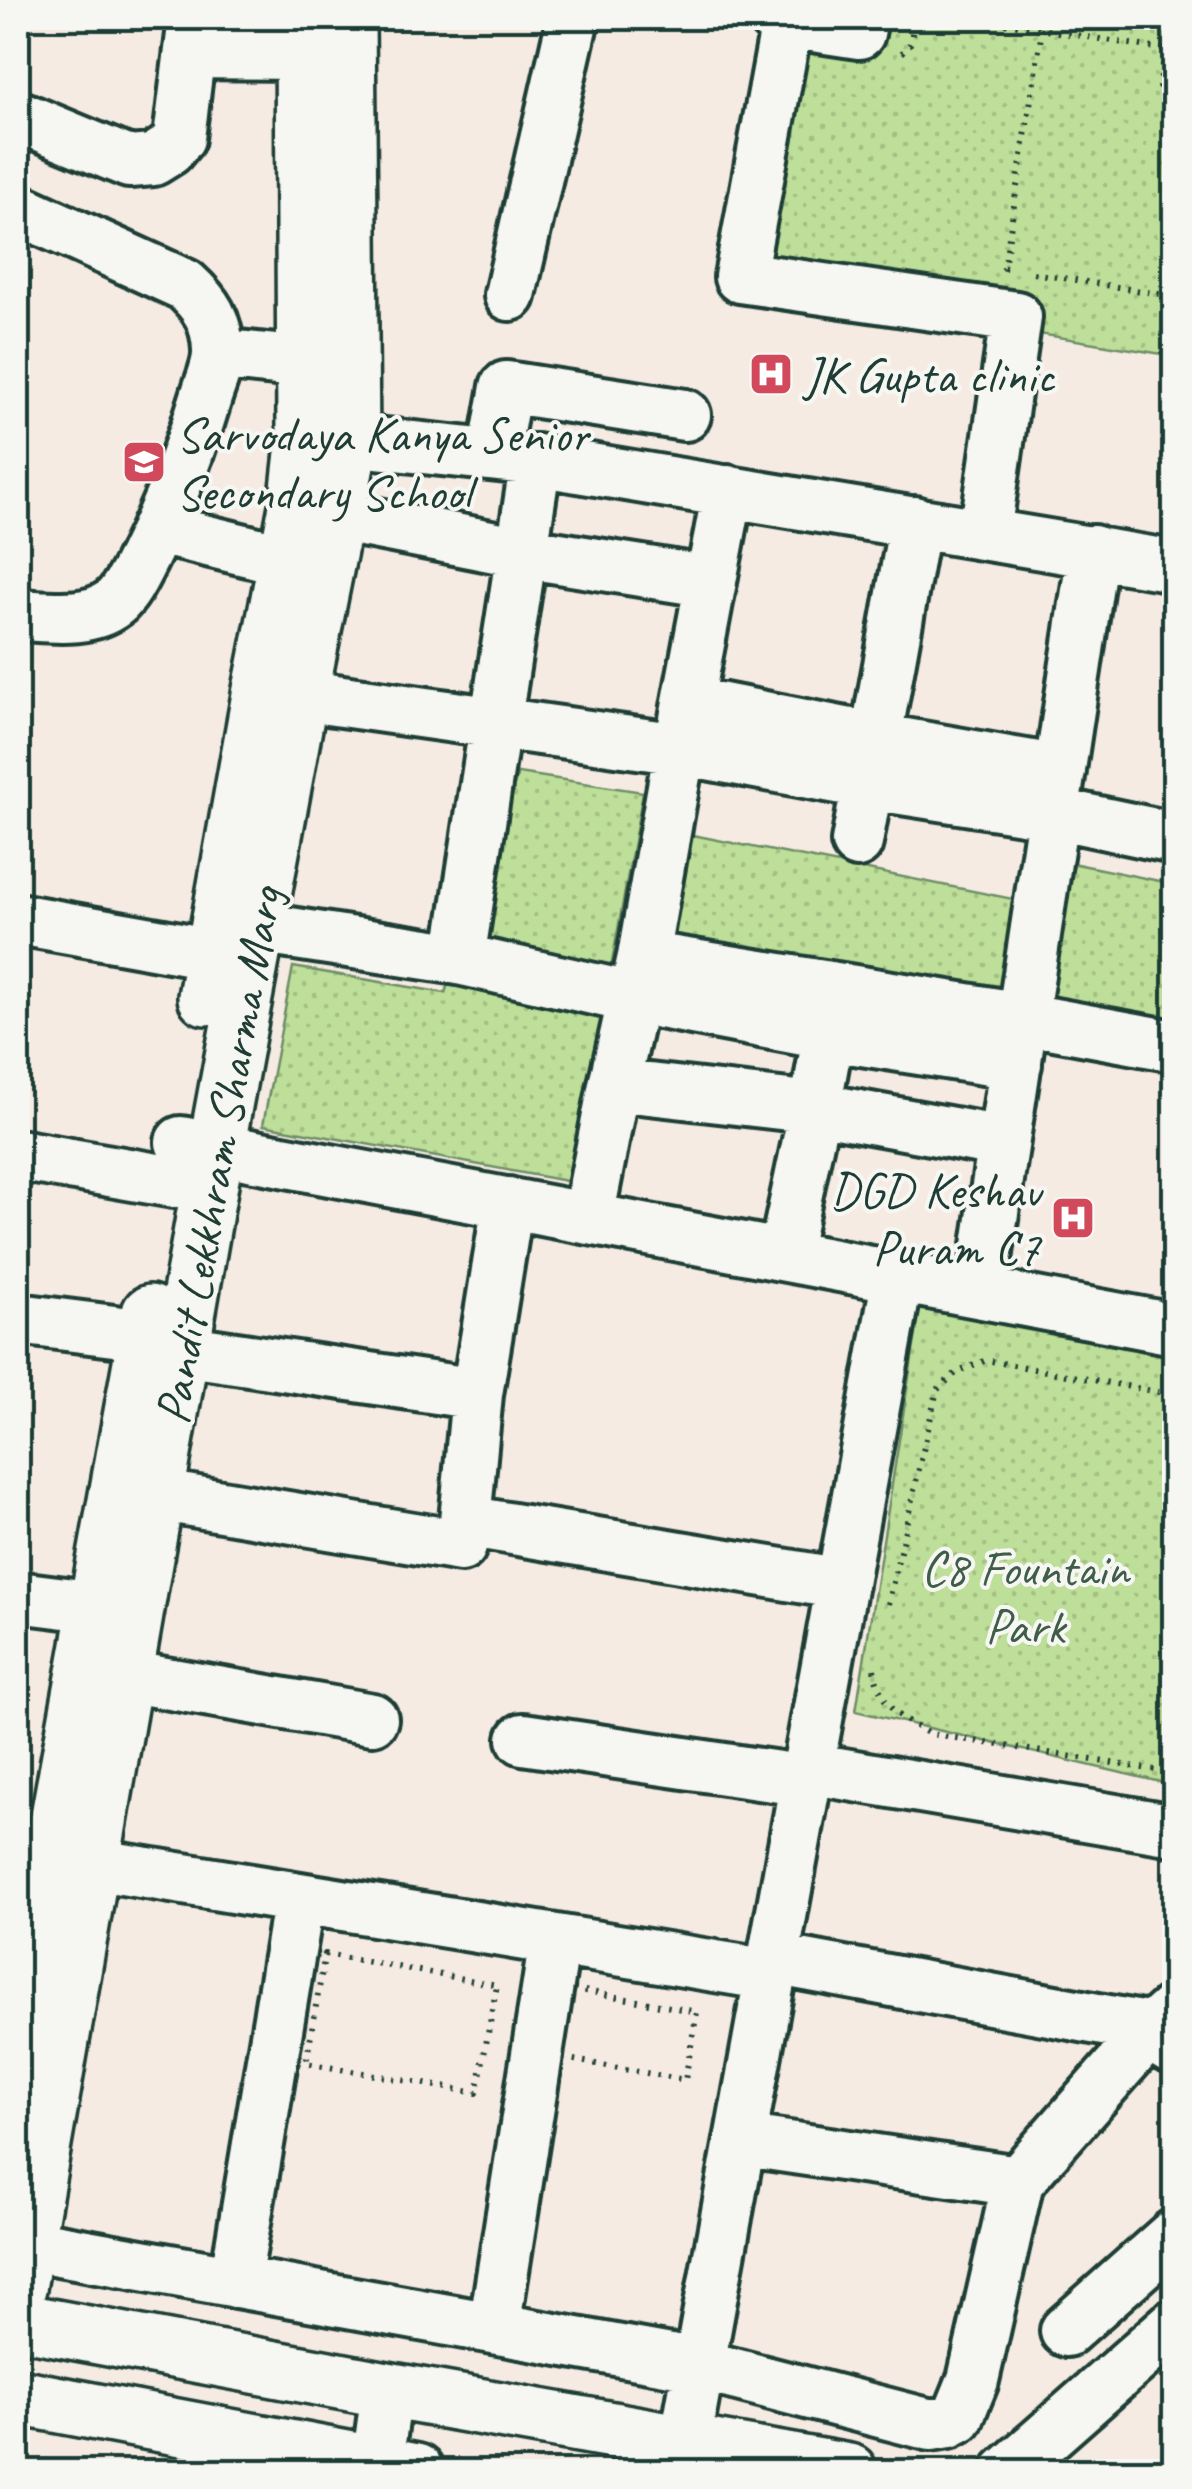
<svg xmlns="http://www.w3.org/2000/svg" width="1192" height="2489" font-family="Caveat,sans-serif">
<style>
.grass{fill:url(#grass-dots);stroke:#6e8e66;stroke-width:2.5}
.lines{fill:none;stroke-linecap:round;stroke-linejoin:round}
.minor-casing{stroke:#1f3d34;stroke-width:58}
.major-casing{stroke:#1f3d34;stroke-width:62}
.path{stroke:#1f3d34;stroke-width:6;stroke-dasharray:2.5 8;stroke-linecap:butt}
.minor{stroke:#f6f6f2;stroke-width:50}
.major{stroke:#f6f6f2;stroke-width:55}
.labels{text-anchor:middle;stroke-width:8;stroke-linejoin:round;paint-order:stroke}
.poi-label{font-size:50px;fill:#1f3d34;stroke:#f6f6f2;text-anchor:start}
.street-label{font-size:50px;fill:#1f3d34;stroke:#f6f6f2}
.park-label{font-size:50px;fill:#3f5d48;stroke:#f6f6f2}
</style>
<defs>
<pattern id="grass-dots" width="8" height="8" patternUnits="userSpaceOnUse" patternTransform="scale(2.5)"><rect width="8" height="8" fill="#bedf99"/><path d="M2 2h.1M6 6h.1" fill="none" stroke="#a3c084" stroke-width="1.8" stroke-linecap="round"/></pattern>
</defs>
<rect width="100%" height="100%" fill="#f6ebe3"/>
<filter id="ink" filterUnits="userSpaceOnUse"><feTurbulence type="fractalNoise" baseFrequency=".01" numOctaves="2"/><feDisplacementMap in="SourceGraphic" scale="20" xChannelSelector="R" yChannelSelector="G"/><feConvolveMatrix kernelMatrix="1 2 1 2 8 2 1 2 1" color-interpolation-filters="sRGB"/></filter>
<g filter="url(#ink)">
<path class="grass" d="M 880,18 L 1174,18 L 1174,356 L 1039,334 L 1031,301 L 757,268 L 798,42 Z
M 518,773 L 643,792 L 572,1182 L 263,1125 L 293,967 L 445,993 Z
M 688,834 L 1038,904 L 1057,860 L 1174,884 L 1174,1032 L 666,944 Z
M 923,1289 L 1174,1350 L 1174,1789 L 1169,1784 L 856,1711 Z"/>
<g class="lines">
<defs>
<path id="minor" d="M 774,18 L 787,22 L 859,33 L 862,18
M 787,22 L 740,277 L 1016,317 L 985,533
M 190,53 L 303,54
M 18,116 L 129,162 L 153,160 L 169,150 L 179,138 L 194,18
M 18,209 L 185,285 C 206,304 217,321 218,350 C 219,364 211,381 207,394 C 190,451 169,506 143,558 C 135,573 127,592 114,603 C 88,623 48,616 18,615
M 510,295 L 573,18
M 219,354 L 305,363
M 310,436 L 536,460 L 1174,566
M 494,455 L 506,387 L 685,415
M 337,516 L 521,552 L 711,582
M 158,529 L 286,560
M 300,695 L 680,749 L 870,784 L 1055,813 L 1174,838
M 688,702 L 876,739 L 1060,771
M 857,842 L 915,522
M 18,919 L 214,954
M 257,928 L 459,959 L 634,998 L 830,1035 L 1016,1064
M 643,957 L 1022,1018 L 1174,1046
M 459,959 L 536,460
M 614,1085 L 815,1108 L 1003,1142
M 181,1142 L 1174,1329
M 18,1155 L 174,1182
M 588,1218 L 614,1085 L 643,957 L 688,702 L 728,491
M 784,1255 L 815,1108 L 834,1005
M 981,1292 L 1093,551
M 18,1319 L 146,1335
M 182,1350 L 477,1394
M 156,1495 L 461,1546 L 465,1521 L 477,1394 L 508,1203
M 465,1521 L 842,1584
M 18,1597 L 97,1607
M 125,1676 L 372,1719
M 523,1739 L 806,1781
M 808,1768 L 1174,1830
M 92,1864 L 770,1975
M 773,1959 L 1152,2029 L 1169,2047
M 740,2140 L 1018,2181
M 25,2244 L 699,2365 L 931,2425 L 949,2422 L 958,2417 L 973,2380 L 1018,2181 L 1152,2029 L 1174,2009
M 235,2282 L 299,1898
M 494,2328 L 555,1940
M 1066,2331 L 1174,2235
M 685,2442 L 898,1276
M 376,2472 L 387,2390
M 1007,2472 L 1174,2325"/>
<path id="major" d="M 206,997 L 260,695 L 297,507 L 305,435 L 303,18
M 18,2043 L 150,1313
M 18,2288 L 216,1149 L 300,695 L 351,440 L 347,18
M 18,2321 L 387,2390 L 849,2472
M 18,2397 L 416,2472"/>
</defs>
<use href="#minor" class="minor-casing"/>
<use href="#major" class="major-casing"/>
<path class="path" d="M 974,18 L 1166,50 L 1159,86 L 1174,88
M 1166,50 L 1171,18
M 902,53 L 910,44 L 915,18
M 1006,268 L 1004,268 L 1044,18
M 1033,273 L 1165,295 L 1174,231
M 888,1604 L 937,1390 L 956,1373 L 986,1360 L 1174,1395
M 874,1669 C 881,1707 898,1717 930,1734 L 1174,1773
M 325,1954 L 497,1985 L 477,2093 L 306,2063 Z
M 564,1987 L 697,2012 L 685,2080 L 552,2056 Z"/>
<use href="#minor" class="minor"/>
<use href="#major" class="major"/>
</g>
</g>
<defs>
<symbol id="hospital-square" viewBox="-11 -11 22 22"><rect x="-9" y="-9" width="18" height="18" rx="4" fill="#d1495b" stroke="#f6f6f2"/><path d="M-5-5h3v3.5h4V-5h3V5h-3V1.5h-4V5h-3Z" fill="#fff"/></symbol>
<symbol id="school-square" viewBox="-11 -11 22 22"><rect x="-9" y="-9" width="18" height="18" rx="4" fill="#d1495b" stroke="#f6f6f2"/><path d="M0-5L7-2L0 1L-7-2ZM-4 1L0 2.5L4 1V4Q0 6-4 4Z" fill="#fff"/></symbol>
</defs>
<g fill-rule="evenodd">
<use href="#hospital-square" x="746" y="349" width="50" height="50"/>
<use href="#school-square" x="119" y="437" width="50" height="50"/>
<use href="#hospital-square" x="1048" y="1193" width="50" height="50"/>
</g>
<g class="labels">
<g class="poi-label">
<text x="804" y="392">JK Gupta clinic</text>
<text x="176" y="451">Sarvodaya Kanya Senior<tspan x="176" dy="58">Secondary School</tspan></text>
<text x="1040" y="1207" text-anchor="end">DGD Keshav<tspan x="1040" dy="58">Puram C7</tspan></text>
</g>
<g class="street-label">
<text transform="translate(217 1155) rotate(-80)" y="18">Pandit Lekkhram Sharma Marg</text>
</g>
<g class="park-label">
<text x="1025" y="1585">C8 Fountain<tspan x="1025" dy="58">Park</tspan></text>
</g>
</g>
<rect width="1192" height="2489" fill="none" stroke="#f6f6f2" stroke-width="60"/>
<rect x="30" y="30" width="1132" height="2429" fill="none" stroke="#1f3d34" stroke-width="4" filter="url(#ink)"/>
</svg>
